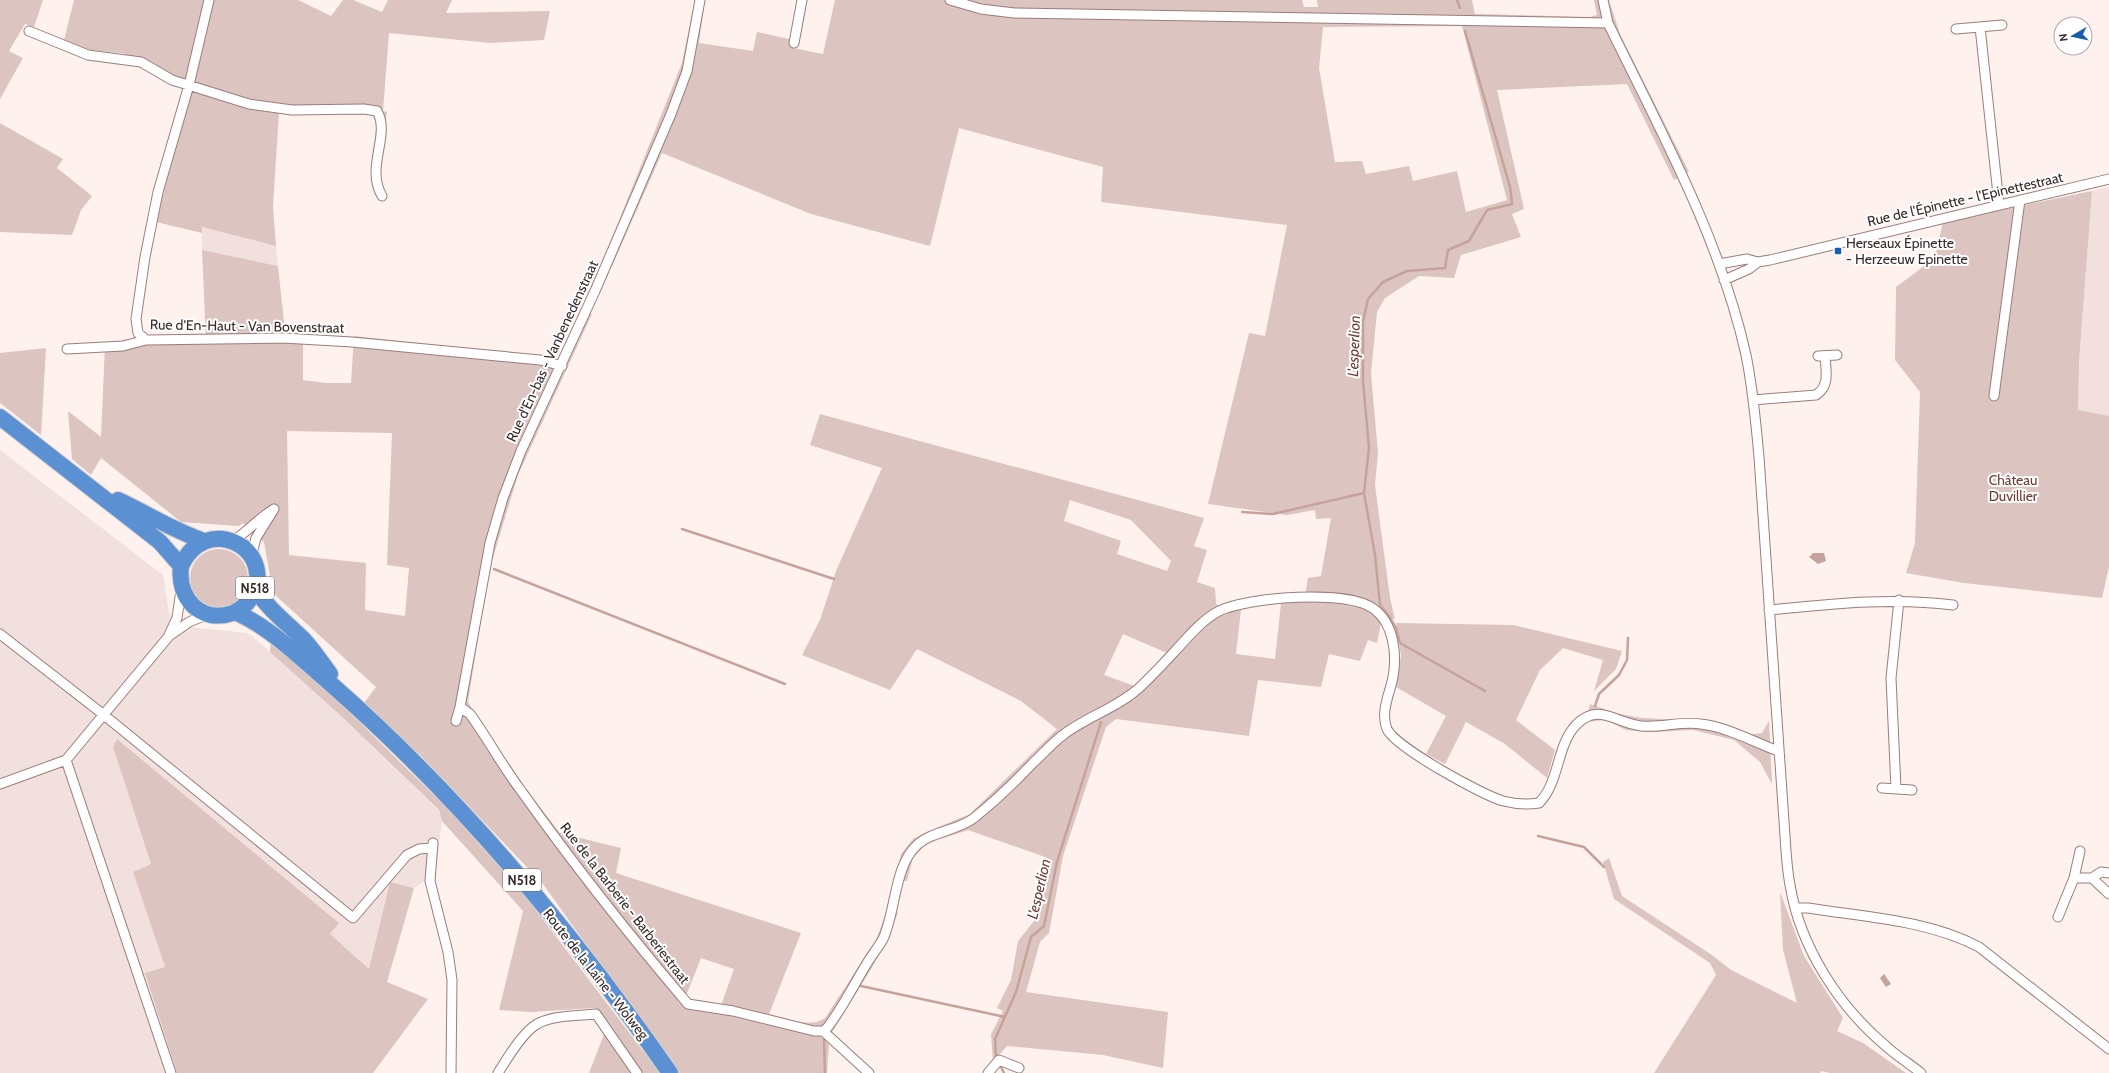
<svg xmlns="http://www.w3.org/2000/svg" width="2109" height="1073" font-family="Cabin,sans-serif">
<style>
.built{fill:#f1e0dd}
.green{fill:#dcc4c0;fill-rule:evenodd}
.water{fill:#c6a29c}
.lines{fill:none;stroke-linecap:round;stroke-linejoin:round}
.stream{stroke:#c6a29c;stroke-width:2.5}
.street-casing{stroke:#9b7d78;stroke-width:11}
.highway-casing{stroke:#d3d0d0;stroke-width:18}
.street{stroke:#fff;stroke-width:9}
.highway{stroke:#5b90d3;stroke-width:16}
.poi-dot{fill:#165eae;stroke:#fff;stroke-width:1.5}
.labels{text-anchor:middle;stroke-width:4;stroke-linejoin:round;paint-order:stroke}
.shield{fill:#fff;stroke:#736b69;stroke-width:1}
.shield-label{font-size:13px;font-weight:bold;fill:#372b29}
.street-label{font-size:14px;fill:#372b29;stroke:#fff}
.poi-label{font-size:14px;fill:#372b29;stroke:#fff;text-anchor:start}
.park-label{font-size:14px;fill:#703c35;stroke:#fff}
.water-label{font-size:15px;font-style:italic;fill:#6f3c34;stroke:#fff}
</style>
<rect width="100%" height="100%" fill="#fef1ee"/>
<path class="built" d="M 2109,187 L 2109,416 L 2078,411 L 2079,362 L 2092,191 Z
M 202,227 L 276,246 L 278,266 L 202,250 Z
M 0,450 L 163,575 L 169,613 L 187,627 L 248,633 L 270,652 L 340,715 L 439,811 L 442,821 L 435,875 L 414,888 L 390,882 L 369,969 L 330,934 L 339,923 L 117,739 L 113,747 L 151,864 L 133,872 L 165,967 L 146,974 L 177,1073 L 0,1073 Z"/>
<path class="green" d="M 0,0 L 43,0 L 34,27 L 25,24 L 9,51 L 23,58 L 0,99 Z
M 74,0 L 298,0 L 331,16 L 343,0 L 353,0 L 382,12 L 388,0 L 452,0 L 446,13 L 550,11 L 544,40 L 490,43 L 389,33 L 383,111 L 387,112 L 380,162 L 372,161 L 377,122 L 372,115 L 279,112 L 273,207 L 276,246 L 202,227 L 202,233 L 156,222 L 180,129 L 194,83 L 173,76 L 141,59 L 121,53 L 81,49 L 64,40 Z
M 695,0 L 705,0 L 699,43 L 753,51 L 757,32 L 789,39 L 789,44 L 793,48 L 823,54 L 835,0 L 1302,0 L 1304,7 L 1318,7 L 1317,0 L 1472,0 L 1475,14 L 1590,17 L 1597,15 L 1594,0 L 1609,0 L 1620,34 L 1689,172 L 1674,180 L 1627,84 L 1497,90 L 1524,209 L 1512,214 L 1521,237 L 1461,255 L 1454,278 L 1419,276 L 1385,298 L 1377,312 L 1371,373 L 1378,453 L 1375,485 L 1390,598 L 1395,619 L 1388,619 L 1383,613 L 1377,643 L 1368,640 L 1360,661 L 1329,654 L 1321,687 L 1258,680 L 1249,736 L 1116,719 L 1106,727 L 1063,856 L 1049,933 L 1040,942 L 1026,992 L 1168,1012 L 1163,1068 L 1103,1055 L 1007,1046 L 993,1062 L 991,1034 L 1003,1011 L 997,1008 L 1011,980 L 1018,941 L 1038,916 L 1046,887 L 1048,858 L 968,830 L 926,844 L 913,858 L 907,881 L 896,880 L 901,854 L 913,839 L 938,827 L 970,814 L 1057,729 L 1021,701 L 917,649 L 890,690 L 802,655 L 820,620 L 836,571 L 882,468 L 810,445 L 820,414 L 1204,518 L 1194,546 L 1207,550 L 1197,582 L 1215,588 L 1216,603 L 1223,616 L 1232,611 L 1241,609 L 1236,654 L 1275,659 L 1281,603 L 1304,601 L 1308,578 L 1321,576 L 1331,518 L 1316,519 L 1315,510 L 1287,515 L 1208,504 L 1249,333 L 1265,336 L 1287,225 L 1101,202 L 1103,167 L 959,128 L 930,246 L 811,214 L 662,153 L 612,266 L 602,263 L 682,63 ZM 1462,26 L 1507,200 L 1466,212 L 1457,171 L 1413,181 L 1409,166 L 1366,174 L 1362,161 L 1335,162 L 1319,68 L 1323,27 ZM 1070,500 L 1131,520 L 1171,561 L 1167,571 L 1117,554 L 1121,541 L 1064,521 ZM 1123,634 L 1174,656 L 1143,689 L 1104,675 Z
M 0,123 L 63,159 L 57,168 L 92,196 L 81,210 L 72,235 L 0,232 Z
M 2092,191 L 2079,362 L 2078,410 L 2109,416 L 2109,567 L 2102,598 L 1964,583 L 1906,573 L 1915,543 L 1920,392 L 1895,360 L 1896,287 L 1935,258 L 1943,222 Z
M 202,250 L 278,266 L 285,331 L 303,333 L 303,380 L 326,383 L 351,383 L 354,336 L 548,357 L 559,360 L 581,310 L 592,314 L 518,475 L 488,574 L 468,702 L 525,788 L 560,833 L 621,848 L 616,873 L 801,933 L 769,1014 C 787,1018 809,1029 825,1018 L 876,940 L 887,911 L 898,913 L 874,964 L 833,1031 L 821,1037 L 829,1044 L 827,1073 L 678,1073 L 543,884 L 422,757 L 364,703 L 376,687 L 273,593 L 264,542 L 243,523 L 239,526 L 181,522 L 101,458 L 91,475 L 72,459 L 68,411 L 101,437 L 105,344 L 128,339 L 153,343 L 206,341 ZM 287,431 L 392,433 L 387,565 L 409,568 L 405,616 L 365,610 L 366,563 L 289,555 ZM 701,958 L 734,969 L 719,1011 L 688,1010 L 686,996 Z
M 46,348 L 41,435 L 0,403 L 0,353 Z
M190 578a29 29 0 1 1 58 0a29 29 0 1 1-58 0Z
M 1396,623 L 1513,625 L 1622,651 L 1616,669 L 1594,691 L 1603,660 L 1563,648 L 1540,670 L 1516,720 L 1555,750 L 1547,778 L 1505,744 L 1466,722 L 1445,764 L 1426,754 L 1446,716 L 1396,687 L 1401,656 Z
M 271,640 L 349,712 L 449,810 L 525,896 L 660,1073 L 589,1073 L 608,1024 L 595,1008 L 531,1012 L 499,1010 L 523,911 L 442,821 L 439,810 L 340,715 L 270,652 Z
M 1590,704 L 1615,713 L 1642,718 L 1717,722 L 1748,735 L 1762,733 L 1769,721 L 1772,784 L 1760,762 L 1734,740 L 1693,730 L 1653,732 L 1626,730 L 1606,720 L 1585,722 Z
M 117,739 L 339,923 L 330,934 L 369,969 L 390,882 L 414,888 L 387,982 L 428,999 L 373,1073 L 177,1073 L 145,973 L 165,967 L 133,872 L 151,864 L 113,747 Z
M 1609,858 L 1622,896 L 1712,955 L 1731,970 L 1797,1003 L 1783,950 L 1780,892 L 1804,956 L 1843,1018 L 1837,1031 L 1863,1043 L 1906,1073 L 1830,1073 L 1821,1071 L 1820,1073 L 1654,1073 L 1716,975 L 1710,963 L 1614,899 L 1603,862 Z"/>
<path class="water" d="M 1813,553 L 1824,553 L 1826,561 L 1818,564 L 1809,557 Z
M 1884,974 L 1891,984 L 1886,987 L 1880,978 Z"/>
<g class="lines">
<path class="stream" d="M 1457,0 L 1460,8
M 1364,493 L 1375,555 L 1380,605 L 1389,616 L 1396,628 L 1400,643 L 1485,691
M 1242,512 L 1273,514 L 1364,493 L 1369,448 L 1363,381 L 1363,322 L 1368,299 L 1383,282 L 1407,271 L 1445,268 L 1448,250 L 1469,241 L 1487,210 L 1512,204 L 1510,187 L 1465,31
M 682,529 L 834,579
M 494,569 L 785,684
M 1595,706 L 1599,694 L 1619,675 L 1627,660 L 1628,638
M 1538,836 L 1584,847 L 1604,867
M 861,986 L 1005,1017
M 824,1040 L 825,1073
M 996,1057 L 995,1039 L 1016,992 L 1031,937 L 1044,926 L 1057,862 L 1101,722
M 999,1063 L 1004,1073"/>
<defs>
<path id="street" d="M 209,0 L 189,85 L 158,192 L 145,257 L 136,319 L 138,333 L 146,340 L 283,338 L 352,342 L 540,360 L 562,366
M 950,0 L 981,9 L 1014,13 L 1608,23
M 1603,0 L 1608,23 C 1660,130 1720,238 1746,355 C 1753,389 1756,423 1759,457 L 1785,836 C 1786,852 1787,869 1790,885 C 1800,947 1839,1007 1887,1047 C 1898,1057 1910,1064 1921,1073
M 1980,27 L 1999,204
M 1956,29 L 2002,25
M 29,31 L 88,55 L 141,62 L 172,80 L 249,104 L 292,110 L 364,109 L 377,111 C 391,135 365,167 382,196
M 794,43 L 802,0
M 1719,264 L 1747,259 L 1758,262 L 1770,260 L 2109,179
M 1724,280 L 1749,269 L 1758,262
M 67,349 L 123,346 L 146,340
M 1818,356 L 1837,355
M 1994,396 L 2020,200
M 1753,400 L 1816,395 C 1830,386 1826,371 1825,356
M 233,541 C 248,531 259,518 274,509
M 251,557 L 256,538 L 274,509
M 1769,610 C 1831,604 1892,597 1953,605
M 0,634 L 104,715 L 353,918 L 407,855 L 419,849 L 432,848
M 169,635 L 177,618 L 181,590
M 460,707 L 470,714 C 488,739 503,767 522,792 C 574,865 630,936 688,1004 L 733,1011 L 814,1031 L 823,1031 L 827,1028 C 842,1009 853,986 866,965 C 871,956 878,948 883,939 C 896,911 894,866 917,845 C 932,831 957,831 974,818 C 995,801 1014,783 1032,764 C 1042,755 1052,743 1063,735 C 1086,717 1117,708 1139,688 C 1152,676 1164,663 1176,650 C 1189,636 1202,620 1219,611 C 1248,597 1348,589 1374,609 C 1394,624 1397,654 1393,677 C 1390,693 1380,712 1387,729 C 1395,747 1482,795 1503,801 C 1515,804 1526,805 1539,803 C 1560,782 1556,746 1576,725 C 1599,702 1615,723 1641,726 C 1661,728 1681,721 1701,724 C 1727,727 1754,742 1778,751
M 456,721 L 460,707 L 490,543 L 503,498 L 521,451 L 595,291 L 671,114 L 687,71 L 700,0
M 66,760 L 171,1073
M 0,784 L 66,760 L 169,636 L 189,622 L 208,614
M 1882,788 L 1912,790
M 1896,789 L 1891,678 L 1899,600
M 433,843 L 430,881 L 448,952 L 452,980 L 451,1073
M 2074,878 L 2092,878 L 2101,872 L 2109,873
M 2092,878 L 2109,894
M 1795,908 L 1808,908 C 1864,917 1928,920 1979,947 L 2109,1049
M 2058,917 L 2074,878 L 2080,851
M 823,1031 L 869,1073
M 498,1073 C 507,1059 522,1033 537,1024 C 553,1015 578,1016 596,1014 L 637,1073
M 988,1073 L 999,1060 L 1019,1068"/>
<path id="highway" d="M 0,417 L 160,542 L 181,566 C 177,598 200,624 233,613 C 242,609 250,601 254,592 C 273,546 205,513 181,566
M 118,500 C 148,514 172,530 204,541
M 255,589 C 270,611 287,623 305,641 C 314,651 322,663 330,674
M 235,612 C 272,628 301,659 332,685 C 461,798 572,932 670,1073"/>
</defs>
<use href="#street" class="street-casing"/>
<use href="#highway" class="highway-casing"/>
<use href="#street" class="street"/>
<use href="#highway" class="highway"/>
</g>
<rect class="poi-dot" x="1834" y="247" width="8" height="8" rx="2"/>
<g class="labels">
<g class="shield">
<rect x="236" y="577" width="38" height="22" rx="3"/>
<rect x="503" y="869" width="38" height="22" rx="3"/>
</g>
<g class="shield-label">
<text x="255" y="593">N518</text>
<text x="522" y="885">N518</text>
</g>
<g class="street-label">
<text transform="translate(1965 199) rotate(-13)" y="5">Rue de l'Épinette - l'Epinettestraat</text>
<text transform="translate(247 326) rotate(1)" y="5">Rue d'En-Haut - Van Bovenstraat</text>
<text transform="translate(552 351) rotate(-65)" y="5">Rue d'En-bas - Vanbenedenstraat</text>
<text transform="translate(625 903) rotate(52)" y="5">Rue de la Barberie - Barberiestraat</text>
<text transform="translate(596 974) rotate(52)" y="5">Route de la Laine - Wolweg</text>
</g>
<g class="poi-label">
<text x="1846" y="248">Herseaux Épinette<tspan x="1846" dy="16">- Herzeeuw Epinette</tspan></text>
</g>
<g class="park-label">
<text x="2013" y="485">Château<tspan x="2013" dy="16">Duvillier</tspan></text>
</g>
<g class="water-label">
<text transform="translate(1354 346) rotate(-88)" y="5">L'esperlion</text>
<text transform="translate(1039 889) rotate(-77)" y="5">L'esperlion</text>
</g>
</g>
<g transform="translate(2073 36) rotate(261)"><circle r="19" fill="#ffffff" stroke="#afaaa9"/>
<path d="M0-3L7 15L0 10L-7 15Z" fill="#165eae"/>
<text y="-6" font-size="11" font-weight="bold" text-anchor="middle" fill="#372b29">N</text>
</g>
</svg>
